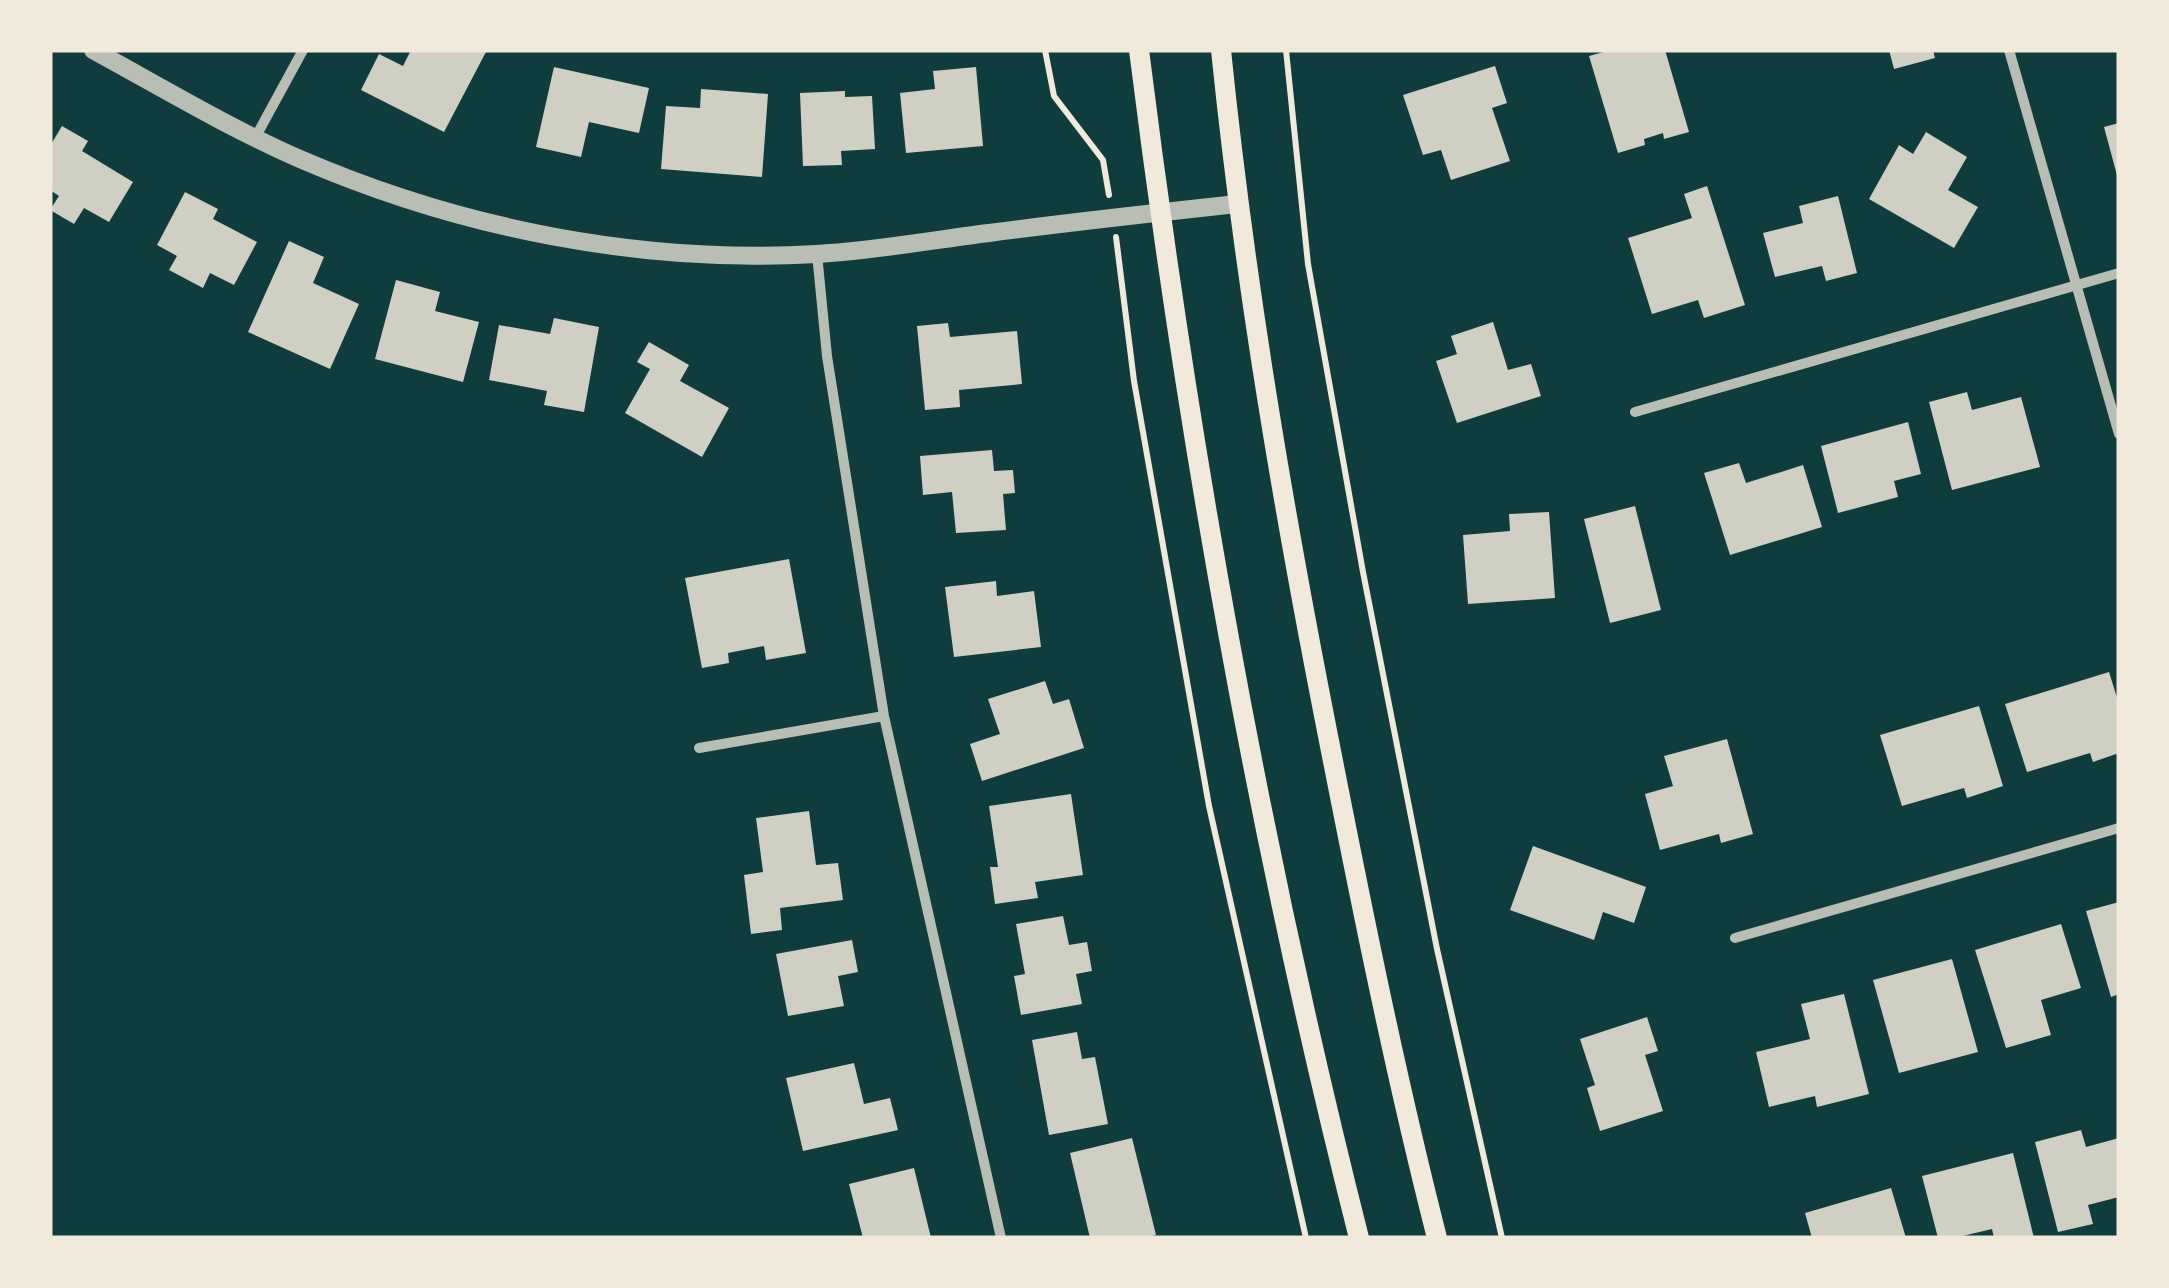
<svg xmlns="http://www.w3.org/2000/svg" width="2169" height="1288" font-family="'DejaVu Sans',sans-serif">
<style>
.building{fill:#cfcfc3}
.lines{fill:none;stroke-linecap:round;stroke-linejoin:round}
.path{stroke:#f1e9da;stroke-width:6}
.minor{stroke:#b8beb3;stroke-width:10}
.tertiary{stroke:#b8beb3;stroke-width:18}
.secondary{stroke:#f1e9da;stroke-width:20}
</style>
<rect width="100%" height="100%" fill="#0f3d3e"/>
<path class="building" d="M 411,50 L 487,50 L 444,132 L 361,90 L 379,54 L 403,66 Z
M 1611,50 L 1665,50 L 1689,132 L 1664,139 L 1663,133 L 1644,139 L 1645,145 L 1618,153 L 1589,56 Z
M 1889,50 L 1933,50 L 1935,58 L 1894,69 Z
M 1495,66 L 1507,103 L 1492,108 L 1510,161 L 1451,180 L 1441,150 L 1423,155 L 1403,95 Z
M 554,67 L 649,88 L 639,133 L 589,122 L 581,157 L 536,147 Z
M 976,67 L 983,146 L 906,153 L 900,93 L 935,89 L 933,71 Z
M 701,89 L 768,94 L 762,177 L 661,169 L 666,106 L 700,108 Z
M 845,91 L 845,97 L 872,96 L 875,149 L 841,151 L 842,165 L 803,166 L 800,93 Z
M 2119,123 L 2119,179 L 2118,179 L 2104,127 Z
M 62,126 L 88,141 L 82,151 L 133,182 L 109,222 L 84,208 L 74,224 L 50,210 L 59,196 L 50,190 L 50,146 Z
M 1926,132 L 1967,157 L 1948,190 L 1978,207 L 1954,248 L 1869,199 L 1899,145 L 1913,154 Z
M 1707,186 L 1745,305 L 1704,318 L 1698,300 L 1652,314 L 1628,238 L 1692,218 L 1684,194 Z
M 185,192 L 218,209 L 213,219 L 257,242 L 234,285 L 210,273 L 203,288 L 169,270 L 177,256 L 157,245 Z
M 1838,196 L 1857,273 L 1826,281 L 1822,266 L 1775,277 L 1763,233 L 1803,223 L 1799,206 Z
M 289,241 L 324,257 L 313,283 L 359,304 L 330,369 L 248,332 Z
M 396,280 L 440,292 L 435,311 L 479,322 L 463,382 L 375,359 Z
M 554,318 L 599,327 L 584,412 L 544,405 L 547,391 L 489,380 L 499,325 L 550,334 Z
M 1493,322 L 1508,370 L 1531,364 L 1541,396 L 1457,423 L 1436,361 L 1457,354 L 1451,336 Z
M 948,323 L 950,337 L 1017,331 L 1022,384 L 959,390 L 960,407 L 925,410 L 917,326 Z
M 649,342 L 689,365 L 680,381 L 729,408 L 702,457 L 625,413 L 650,369 L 637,362 Z
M 1967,392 L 1972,410 L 2021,397 L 2040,467 L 1952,490 L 1929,402 Z
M 1908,422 L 1921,474 L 1894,481 L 1898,497 L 1838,513 L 1821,446 Z
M 992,450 L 994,471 L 1013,470 L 1015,493 L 1003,494 L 1006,530 L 956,533 L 952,492 L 923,495 L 920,456 Z
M 1739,463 L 1746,483 L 1803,465 L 1822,527 L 1730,555 L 1704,473 Z
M 1635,506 L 1661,610 L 1610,623 L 1584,519 Z
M 1549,512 L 1555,598 L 1468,604 L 1463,535 L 1510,531 L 1509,514 Z
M 789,559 L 806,653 L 766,660 L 764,646 L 728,653 L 729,663 L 702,668 L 685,578 Z
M 996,581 L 997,596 L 1034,591 L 1041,647 L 954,657 L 945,587 Z
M 2109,672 L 2119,704 L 2119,753 L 2093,762 L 2090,753 L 2027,772 L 2005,704 Z
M 1045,681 L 1053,704 L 1069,699 L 1084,748 L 982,781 L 970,744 L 1000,734 L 988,699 Z
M 1979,706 L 2003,786 L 1967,798 L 1964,788 L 1902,806 L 1880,735 Z
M 1727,739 L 1753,834 L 1721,843 L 1719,834 L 1660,850 L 1645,794 L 1673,786 L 1664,756 Z
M 1071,794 L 1083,875 L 1035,882 L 1038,898 L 995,904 L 990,867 L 998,867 L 989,806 Z
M 809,811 L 816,865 L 838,863 L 843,900 L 780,908 L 782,930 L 751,934 L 744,875 L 763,872 L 756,818 Z
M 1533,846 L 1646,887 L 1634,923 L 1603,912 L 1594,940 L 1510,910 Z
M 2119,902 L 2119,994 L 2111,997 L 2086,911 Z
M 1063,916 L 1069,945 L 1087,942 L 1092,971 L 1076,974 L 1082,1004 L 1021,1015 L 1014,976 L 1025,974 L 1016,924 Z
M 2061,924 L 2081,988 L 2041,1000 L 2051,1035 L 2006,1048 L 1975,950 Z
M 852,940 L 858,972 L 838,976 L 844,1006 L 788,1016 L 776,954 Z
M 1952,959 L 1978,1052 L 1899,1073 L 1873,980 Z
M 1844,994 L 1869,1094 L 1817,1107 L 1815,1096 L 1769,1107 L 1756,1052 L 1810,1039 L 1801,1004 Z
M 1647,1017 L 1658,1051 L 1645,1055 L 1663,1111 L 1600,1131 L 1587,1088 L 1595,1085 L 1580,1039 Z
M 1077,1032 L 1082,1059 L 1095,1057 L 1108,1124 L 1049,1135 L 1032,1040 Z
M 854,1063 L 864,1104 L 890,1098 L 898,1130 L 803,1151 L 786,1078 Z
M 2081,1130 L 2086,1147 L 2119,1138 L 2119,1197 L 2088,1205 L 2093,1224 L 2058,1232 L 2035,1142 Z
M 1132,1138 L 1156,1235 L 1142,1238 L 1090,1238 L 1070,1153 Z
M 2013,1153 L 2034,1238 L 1994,1238 L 1992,1229 L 1954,1238 L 1938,1238 L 1922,1176 Z
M 914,1168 L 931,1238 L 863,1238 L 849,1184 Z
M 1891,1188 L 1906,1238 L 1812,1238 L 1805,1213 Z"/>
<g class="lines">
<path class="path" d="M 1045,50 L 1054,96 L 1103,160 L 1109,195
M 1286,50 L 1308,264 L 1363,572 L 1437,949 L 1502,1238
M 1116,237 L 1134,381 L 1209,806 L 1306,1238"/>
<path class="minor" d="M 2009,50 L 2119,434
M 255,138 L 303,50
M 817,254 L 827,356 L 884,716 L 1001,1238
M 1635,412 L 2119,273
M 699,748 L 884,716
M 1735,938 L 2119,828"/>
<path class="tertiary" d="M 93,50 C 161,87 229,128 300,159 C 462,229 641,264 816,254 C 874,251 932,240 989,233 C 1071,222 1154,213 1237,204"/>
<path class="secondary" d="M 1139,50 C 1189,450 1260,847 1359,1238
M 1221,50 C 1245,286 1285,519 1331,751 C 1363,914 1396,1077 1437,1238"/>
</g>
<rect width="2169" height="1288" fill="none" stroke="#f1e9da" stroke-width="105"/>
</svg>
